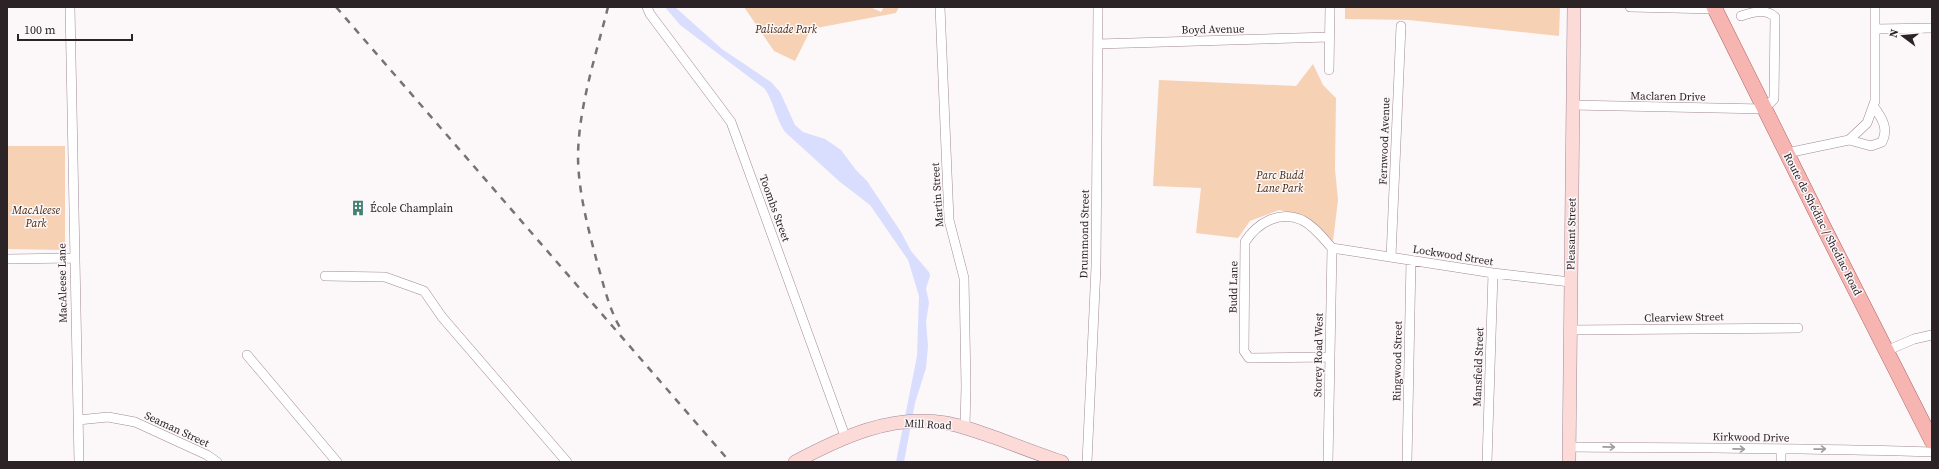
<svg xmlns="http://www.w3.org/2000/svg" width="1939" height="469" font-family="'Source Serif 4',serif">
<style>
.green{fill:#f7d1b4}
.water{fill:#dadefe}
.lines{fill:none;stroke-linecap:round;stroke-linejoin:round}
.street-casing{stroke:#a18a95;stroke-width:10}
.secondary-casing{stroke:#a18a95;stroke-width:14}
.primary-casing{stroke:#ad6260;stroke-width:16}
.street{stroke:#fff;stroke-width:9}
.secondary{stroke:#fbdad8;stroke-width:13}
.primary{stroke:#f7b5b2;stroke-width:15}
.rail{stroke:#797174;stroke-width:2.5;stroke-dasharray:7 7;stroke-linecap:butt}
.oneway{stroke:#a09c9e}
.labels{text-anchor:middle;stroke-width:3;stroke-linejoin:round;paint-order:stroke}
.park-label{font-size:11px;font-style:italic;fill:#47270b;stroke:#fcf7f9}
.street-label{font-size:11px;fill:#2c2327;stroke:#fcf7f9}
.poi-label{font-size:11px;fill:#2c2327;stroke:#fcf7f9;text-anchor:start}
</style>
<rect width="100%" height="100%" fill="#fcf7f9"/>
<path class="green" d="M 744,7 L 870,7 L 881,12 L 884,7 L 899,7 L 896,13 L 811,29 L 795,61 L 774,51 Z
M 1345,7 L 1560,7 L 1559,36 L 1409,20 L 1345,19 Z
M 1313,64 L 1323,85 L 1336,98 L 1335,169 L 1338,200 L 1333,241 L 1305,216 L 1279,210 L 1250,221 L 1238,238 L 1196,233 L 1201,188 L 1153,186 L 1159,80 L 1296,86 Z
M 7,146 L 65,146 L 65,250 L 7,249 Z"/>
<path class="water" d="M 665,7 L 675,7 L 722,49 L 771,82 L 780,92 L 795,125 L 803,132 L 825,139 L 841,150 L 856,170 L 867,181 L 901,232 L 911,251 L 929,272 L 930,276 L 926,288 L 929,303 L 926,322 L 928,346 L 926,368 L 915,403 L 904,462 L 896,462 L 917,356 L 919,296 L 908,260 L 870,205 L 840,182 L 785,132 C 776,119 774,103 765,89 L 680,25 Z"/>
<g class="lines">
<defs>
<path id="street" d="M 70,7 L 79,462
M 647,7 L 650,14 L 731,122 L 845,436
M 940,7 L 949,220 L 964,278 L 966,386 L 965,427
M 1630,7 L 1715,9
M 1876,29 L 1932,28
M 1098,44 L 1329,37
M 1329,70 L 1330,7
M 1572,105 L 1764,109 L 1774,99 L 1775,17 C 1765,8 1753,12 1741,16
M 1849,140 L 1871,146 L 1882,142 C 1889,129 1882,118 1874,107
M 1787,153 L 1849,140 L 1867,123 L 1875,101 L 1875,7
M 1332,248 L 1493,273 L 1570,282
M 1391,257 L 1401,26
M 7,259 L 73,258
M 325,276 L 385,277 L 424,291 L 442,317 L 567,462
M 1570,330 L 1798,328
M 1886,351 L 1914,339 L 1932,335
M 247,355 L 337,462
M 1329,357 L 1249,358 L 1244,351 L 1245,242 C 1257,223 1279,210 1302,220 C 1314,226 1323,238 1332,248
M 78,420 L 108,417 L 135,422 L 207,455 L 217,462
M 1570,447 C 1691,448 1811,448 1932,452
M 1087,462 L 1096,267 L 1098,7
M 1328,462 L 1332,248
M 1407,462 L 1411,260
M 1487,462 L 1493,273
M 1781,462 L 1781,450"/>
<path id="secondary" d="M 795,462 C 842,437 891,414 946,423 C 964,426 981,433 999,439 C 1020,447 1041,455 1062,462
M 1569,462 L 1574,7"/>
<path id="primary" d="M 1714,7 L 1822,224 L 1932,441"/>
</defs>
<use href="#street" class="street-casing"/>
<use href="#secondary" class="secondary-casing"/>
<use href="#primary" class="primary-casing"/>
<use href="#street" class="street"/>
<use href="#secondary" class="secondary"/>
<use href="#primary" class="primary"/>
<path class="rail" d="M 336,7 L 730,462
M 608,7 C 596,55 579,105 578,155 C 578,191 588,228 597,262 C 604,286 609,310 622,331"/>
</g>
<defs><path id="oneway-shaft" d="M-6 0H5M1.5-3L5.5 0L1.5 3" fill="none" stroke-width="1.6" stroke-linecap="round" stroke-linejoin="round"/></defs>
<g class="oneway">
<use href="#oneway-shaft" transform="translate(1609 447) rotate(1)"/>
<use href="#oneway-shaft" transform="translate(1739 449) rotate(1)"/>
<use href="#oneway-shaft" transform="translate(1820 449) rotate(-1)"/>
</g>
<defs>
<symbol id="building-bare" viewBox="-9 -9 18 18"><path d="M-4-6H4V6H1V3H-1V6H-4ZM-2.5-4.3h1.7v1.8h-1.7ZM.8-4.3h1.7v1.8H.8ZM-2.5-1h1.7V.8h-1.7ZM.8-1h1.7V.8H.8Z" fill="#418170" stroke="#fcf7f9" stroke-width="2.5" paint-order="stroke"/></symbol>
</defs>
<g fill-rule="evenodd">
<use href="#building-bare" x="347" y="197" width="22" height="22"/>
</g>
<g class="labels">
<g class="park-label">
<text x="786" y="33">Palisade Park</text>
<text x="1280" y="179">Parc Budd<tspan x="1280" dy="13">Lane Park</tspan></text>
<text x="36" y="214">MacAleese<tspan x="36" dy="13">Park</tspan></text>
</g>
<g class="street-label">
<text transform="translate(1213 29) rotate(-1)" y="4">Boyd Avenue</text>
<text transform="translate(1668 96) rotate(1)" y="4">Maclaren Drive</text>
<text transform="translate(1384 141) rotate(-88)" y="4">Fernwood Avenue</text>
<text transform="translate(937 195) rotate(-94)" y="4">Martin Street</text>
<text transform="translate(775 208) rotate(70)" y="4">Toombs Street</text>
<text transform="translate(1823 224) rotate(63)" y="4">Route de Shédiac / Shediac Road</text>
<text transform="translate(1084 234) rotate(-89)" y="4">Drummond Street</text>
<text transform="translate(1571 234) rotate(-89)" y="4">Pleasant Street</text>
<text transform="translate(1453 255) rotate(9)" y="4">Lockwood Street</text>
<text transform="translate(62 283) rotate(-91)" y="4">MacAleese Lane</text>
<text transform="translate(1233 287) rotate(-89)" y="4">Budd Lane</text>
<text transform="translate(1684 317) rotate(-1)" y="4">Clearview Street</text>
<text transform="translate(1318 355) rotate(-89)" y="4">Storey Road West</text>
<text transform="translate(1397 361) rotate(-89)" y="4">Ringwood Street</text>
<text transform="translate(1478 367) rotate(-88)" y="4">Mansfield Street</text>
<text transform="translate(928 424) rotate(3)" y="4">Mill Road</text>
<text transform="translate(177 429) rotate(25)" y="4">Seaman Street</text>
<text transform="translate(1751 437) rotate(1)" y="4">Kirkwood Drive</text>
</g>
<g class="poi-label">
<text x="370" y="212">École Champlain</text>
</g>
</g>
<rect width="1939" height="469" fill="none" stroke="#2c2327" stroke-width="16"/>
<g transform="translate(1903 36) rotate(286)" stroke="#fcf7f9" stroke-width="3" paint-order="stroke">
<path d="M0-3L7 15L0 10L-7 15Z" fill="#2c2327"/>
<text y="-6" font-size="11" font-weight="bold" text-anchor="middle" fill="#2c2327">N</text>
</g>
<path d="M18 34v6h114v-6" fill="none" stroke="#2c2327" stroke-width="2"/>
<text x="24" y="34" font-size="12" fill="#2c2327" stroke="#fcf7f9" stroke-width="3" paint-order="stroke">100 m</text>
</svg>
